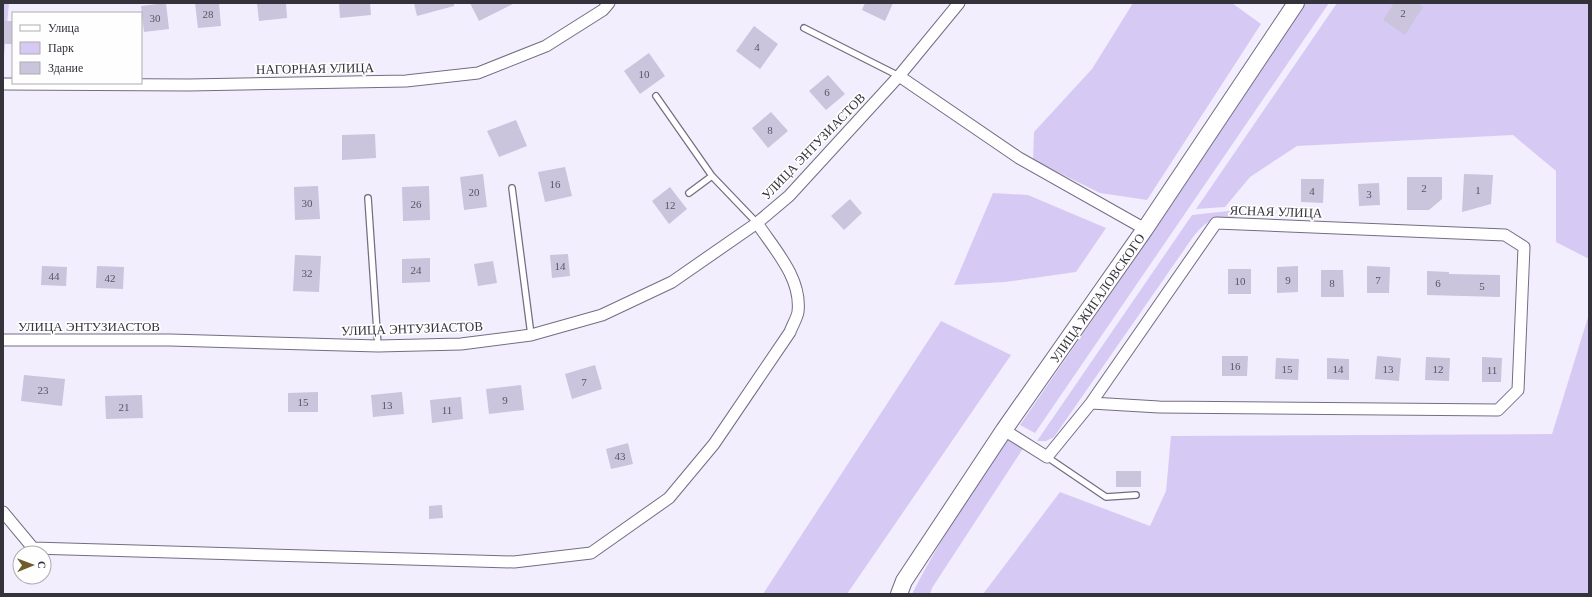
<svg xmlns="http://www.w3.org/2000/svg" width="1592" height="597" font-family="'Times New Roman',serif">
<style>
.green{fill:#d6caf5}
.building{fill:#cac4dc}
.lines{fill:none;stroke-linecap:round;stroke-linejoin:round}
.service-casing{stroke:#746d83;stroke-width:8}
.minor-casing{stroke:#746d83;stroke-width:13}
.secondary-casing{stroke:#746d83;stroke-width:18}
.service{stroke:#fff;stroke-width:5.5}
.minor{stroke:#fff;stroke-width:11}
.secondary{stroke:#fff;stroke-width:16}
.labels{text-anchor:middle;stroke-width:3.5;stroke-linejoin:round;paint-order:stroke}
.number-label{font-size:11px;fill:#5a5663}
.street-label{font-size:13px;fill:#34323b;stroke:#fefefe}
</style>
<rect width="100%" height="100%" fill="#f3eefe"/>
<path class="green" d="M 3,3 L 9,3 L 3,67 Z
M 1133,3 L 1232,3 L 1261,24 L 1147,200 L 1100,193 L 1033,160 L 1034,132 L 1092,69 Z
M 1306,3 L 1329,3 L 1035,433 L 1020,425 L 1149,238 Z
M 1337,3 L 1589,3 L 1589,259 L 1556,242 L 1556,171 L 1513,135 L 1297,146 L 1250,177 L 1225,207 L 1196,209 Z
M 993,193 L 1028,195 L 1106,228 L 1076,272 L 1005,282 L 954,285 Z
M 1237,210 L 1236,220 C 1211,219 1209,218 1193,237 L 1054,437 L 1046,441 L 1037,441 L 1192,215 Z
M 1589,314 L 1589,594 L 983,594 L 1060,492 L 1150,526 L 1166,491 L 1171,436 L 1552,434 Z
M 941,321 L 1011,355 L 847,594 L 763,594 Z
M 1011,439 L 1024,447 L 932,588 L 930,594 L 912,594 C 939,541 972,491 1004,441 Z"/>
<path class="building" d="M 166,3 L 169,29 L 144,32 L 141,6 Z
M 195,3 L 219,3 L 221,26 L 198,28 Z
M 257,3 L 286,3 L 287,18 L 259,21 Z
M 339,3 L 370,3 L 371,15 L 340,18 Z
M 414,3 L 454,3 L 454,6 L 417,16 Z
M 470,3 L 515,3 L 479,21 Z
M 865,3 L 893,3 L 885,21 L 862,10 Z
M 1394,3 L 1418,3 L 1423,7 L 1405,35 L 1383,20 Z
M 3,21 L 13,21 L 13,44 L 3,44 Z
M 754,26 L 778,44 L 760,69 L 736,51 Z
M 649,53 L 665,76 L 640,94 L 624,71 Z
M 828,75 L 845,94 L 826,110 L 809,91 Z
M 771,112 L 788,131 L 768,148 L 752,128 Z
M 516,120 L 527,146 L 499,157 L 487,131 Z
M 375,134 L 376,158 L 342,160 L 342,135 Z
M 565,167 L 572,196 L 545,202 L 538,172 Z
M 483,174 L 487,207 L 464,210 L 460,177 Z
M 1464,174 L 1493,175 L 1491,204 L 1462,212 Z
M 1407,177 L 1442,177 L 1442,199 L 1429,210 L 1407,210 Z
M 1301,179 L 1324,179 L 1323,203 L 1301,202 Z
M 1379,183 L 1380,205 L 1359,206 L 1358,184 Z
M 318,186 L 320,219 L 295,220 L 294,187 Z
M 429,186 L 430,220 L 403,221 L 402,187 Z
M 670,187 L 687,209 L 669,224 L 652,201 Z
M 850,199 L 862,213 L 844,230 L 831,216 Z
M 568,254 L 570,276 L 552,278 L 550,255 Z
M 295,255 L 321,256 L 319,292 L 293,291 Z
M 430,258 L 430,282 L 402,283 L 402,259 Z
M 493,261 L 497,283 L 478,286 L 474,264 Z
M 42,266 L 67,267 L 66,286 L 41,285 Z
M 97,266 L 124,267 L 123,289 L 96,288 Z
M 1298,266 L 1298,292 L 1277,293 L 1277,267 Z
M 1367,266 L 1390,267 L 1389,293 L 1367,293 Z
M 1228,269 L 1251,269 L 1251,294 L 1228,294 Z
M 1321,270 L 1343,270 L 1344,297 L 1321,297 Z
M 1427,271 L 1449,272 L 1449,274 L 1500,275 L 1500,297 L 1427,295 Z
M 1222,356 L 1248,356 L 1247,376 L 1222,376 Z
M 1377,356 L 1401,358 L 1399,381 L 1375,379 Z
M 1426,357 L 1450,358 L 1449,381 L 1425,380 Z
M 1482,357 L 1502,358 L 1501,382 L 1482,382 Z
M 1276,358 L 1299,359 L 1298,380 L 1275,379 Z
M 1327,358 L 1349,359 L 1349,380 L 1327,379 Z
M 595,365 L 602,389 L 572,399 L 565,374 Z
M 24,375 L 65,379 L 62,406 L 21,401 Z
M 521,385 L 524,410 L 489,414 L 486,389 Z
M 318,392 L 318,412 L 288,412 L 288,393 Z
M 402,392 L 404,414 L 373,417 L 371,395 Z
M 142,395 L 143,418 L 106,419 L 105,396 Z
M 461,397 L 463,419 L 432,423 L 430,400 Z
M 628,443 L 633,464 L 611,469 L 606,449 Z
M 1116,471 L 1141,471 L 1141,487 L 1116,487 Z
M 442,505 L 443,518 L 429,519 L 429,506 Z"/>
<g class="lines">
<defs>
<path id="service" d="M 804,28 L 899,76
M 656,96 L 712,176 L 757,223
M 512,188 L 531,335
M 689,193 L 712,176
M 368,198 L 378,346
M 1047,457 L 1106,497 L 1136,495"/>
<path id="minor" d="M 899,76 L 1019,158 L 1145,229
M 3,84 L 189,85 L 406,81 L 478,73 L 546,46 L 603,10 L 609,3
M 3,340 L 170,340 L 378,346 L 461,344 L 531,335 L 602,315 L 672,282 L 757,223 L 789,196 L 899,76 L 959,3
M 1004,430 L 1047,457 L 1091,403 L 1216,223 L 1505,235 L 1524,247 L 1518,390 L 1498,410 L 1159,407 L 1091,403
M 3,512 L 33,548 L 514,562 L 591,553 L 669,498 L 714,444 L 790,332 C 792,326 797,318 798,312 C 802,278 774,249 757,223"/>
<path id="secondary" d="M 899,594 L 904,581 L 1004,430 L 1145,229 L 1296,3"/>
</defs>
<use href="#service" class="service-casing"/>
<use href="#minor" class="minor-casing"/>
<use href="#secondary" class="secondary-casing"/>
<use href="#service" class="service"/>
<use href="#minor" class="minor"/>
<use href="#secondary" class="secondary"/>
</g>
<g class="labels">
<g class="number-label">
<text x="1403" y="17">2</text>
<text x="208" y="18">28</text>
<text x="155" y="22">30</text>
<text x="757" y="51">4</text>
<text x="644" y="78">10</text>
<text x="827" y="96">6</text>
<text x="770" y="134">8</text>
<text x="555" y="188">16</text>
<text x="1424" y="192">2</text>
<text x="1478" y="194">1</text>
<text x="1312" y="195">4</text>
<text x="474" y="196">20</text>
<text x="1369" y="198">3</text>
<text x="307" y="207">30</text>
<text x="416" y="208">26</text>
<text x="670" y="209">12</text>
<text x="560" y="270">14</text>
<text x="416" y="274">24</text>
<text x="307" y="277">32</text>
<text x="54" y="280">44</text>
<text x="110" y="282">42</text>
<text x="1288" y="284">9</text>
<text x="1378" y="284">7</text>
<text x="1240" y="285">10</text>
<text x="1332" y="287">8</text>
<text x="1438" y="287">6</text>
<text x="1482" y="290">5</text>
<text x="1235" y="370">16</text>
<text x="1287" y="373">15</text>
<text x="1338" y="373">14</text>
<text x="1388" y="373">13</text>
<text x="1438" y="373">12</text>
<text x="1492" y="374">11</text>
<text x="584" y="386">7</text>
<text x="43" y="394">23</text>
<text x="505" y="404">9</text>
<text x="303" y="406">15</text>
<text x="387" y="409">13</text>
<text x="124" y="411">21</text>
<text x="447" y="414">11</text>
<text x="620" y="460">43</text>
</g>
<g class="street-label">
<text transform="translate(315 68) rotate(-1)" y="5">НАГОРНАЯ УЛИЦА</text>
<text transform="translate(813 146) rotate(-46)" y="5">УЛИЦА ЭНТУЗИАСТОВ</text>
<text transform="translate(1276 211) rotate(2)" y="5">ЯСНАЯ УЛИЦА</text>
<text transform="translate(1097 298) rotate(-55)" y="5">УЛИЦА ЖИГАЛОВСКОГО</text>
<text x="89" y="331">УЛИЦА ЭНТУЗИАСТОВ</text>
<text transform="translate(412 328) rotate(-2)" y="5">УЛИЦА ЭНТУЗИАСТОВ</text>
</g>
</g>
<rect width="1592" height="597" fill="none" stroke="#34323b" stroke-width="8"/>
<rect x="12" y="12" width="130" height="72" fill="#fefefe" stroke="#adacb0"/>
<rect x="20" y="25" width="20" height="6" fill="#ffffff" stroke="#adacb0"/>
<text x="48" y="32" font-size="12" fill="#34323b">Улица</text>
<rect x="20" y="42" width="20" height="12" fill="#d6caf5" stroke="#adacb0"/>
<text x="48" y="52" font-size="12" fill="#34323b">Парк</text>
<rect x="20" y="62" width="20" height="12" fill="#cac4dc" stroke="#adacb0"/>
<text x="48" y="72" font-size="12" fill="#34323b">Здание</text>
<g transform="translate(32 565) rotate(89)"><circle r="19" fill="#fefefe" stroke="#adacb0"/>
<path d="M0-3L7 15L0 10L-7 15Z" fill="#6f5c2a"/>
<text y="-6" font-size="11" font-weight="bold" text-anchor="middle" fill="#34323b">С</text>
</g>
</svg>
